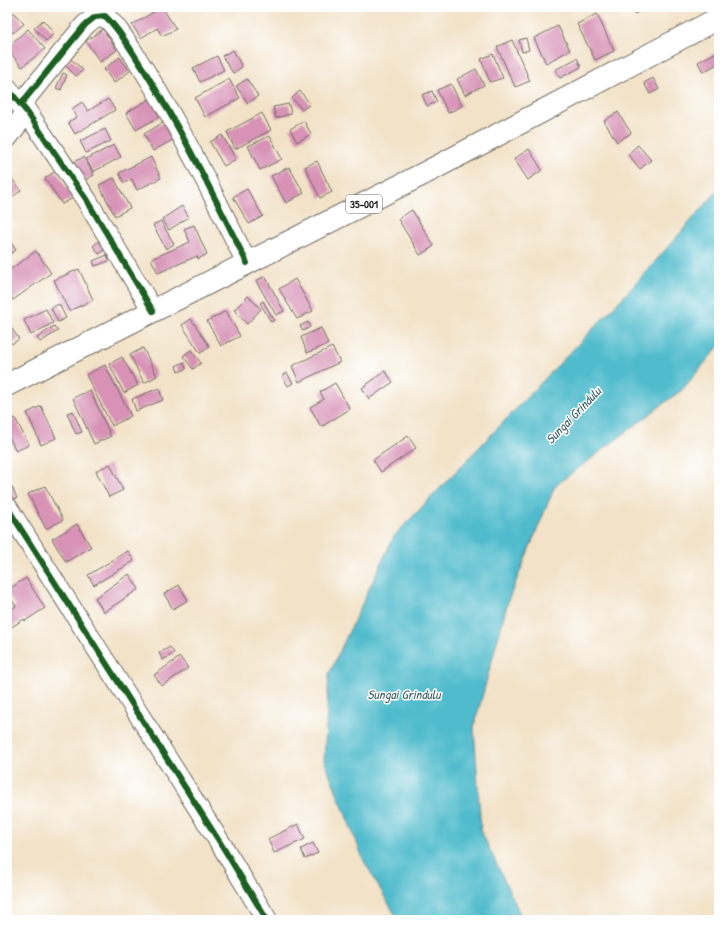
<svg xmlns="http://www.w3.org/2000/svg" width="726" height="927" font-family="'Patrick Hand',sans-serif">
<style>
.water{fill:#50bbcc;stroke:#3e737c}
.building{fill:#d792b6}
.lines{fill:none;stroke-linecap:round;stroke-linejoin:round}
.minor-casing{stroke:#716b62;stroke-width:22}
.primary-casing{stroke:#716b62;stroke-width:24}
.minor{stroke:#fff;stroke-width:20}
.primary{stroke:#fff;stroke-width:22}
.cycleway-casing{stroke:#fff;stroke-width:8}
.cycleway{stroke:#1b5e20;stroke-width:6}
.labels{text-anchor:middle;stroke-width:3;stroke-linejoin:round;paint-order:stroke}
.shield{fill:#fff;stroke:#6b6b6b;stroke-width:1}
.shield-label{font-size:11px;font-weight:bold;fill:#2b2b2b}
.water-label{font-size:13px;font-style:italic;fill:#385d63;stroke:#fff}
</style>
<rect width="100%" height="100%" fill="#fff"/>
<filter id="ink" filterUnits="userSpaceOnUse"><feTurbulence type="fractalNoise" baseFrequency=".025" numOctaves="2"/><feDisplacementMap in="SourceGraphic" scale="8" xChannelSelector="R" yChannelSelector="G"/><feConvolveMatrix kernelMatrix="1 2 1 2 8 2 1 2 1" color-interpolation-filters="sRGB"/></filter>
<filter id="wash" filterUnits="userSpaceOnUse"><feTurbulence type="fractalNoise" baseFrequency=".012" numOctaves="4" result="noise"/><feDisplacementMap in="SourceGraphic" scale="16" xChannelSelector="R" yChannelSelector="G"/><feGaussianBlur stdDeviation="0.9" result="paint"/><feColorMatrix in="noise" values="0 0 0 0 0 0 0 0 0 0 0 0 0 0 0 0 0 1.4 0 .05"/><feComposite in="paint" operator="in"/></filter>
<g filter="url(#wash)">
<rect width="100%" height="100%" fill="#f2e2c7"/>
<path class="water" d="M 719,189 L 719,346 L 683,389 L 555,486 L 508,601 L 474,727 L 481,831 L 523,920 L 398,920 L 364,861 L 324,760 L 329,674 L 394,536 L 630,290 Z"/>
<g id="blocks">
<path class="building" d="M 162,7 L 176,29 L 162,36 L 157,28 L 141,38 L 132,25 Z
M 631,7 L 647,7 L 635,14 Z
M 12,11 L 24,24 L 13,33 L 7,26 L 7,16 Z
M 597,14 L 614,51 L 595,60 L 577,24 Z
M 43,20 L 54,33 L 46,41 L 34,28 Z
M 558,26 L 570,50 L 546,63 L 534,38 Z
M 28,29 L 45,49 L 22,67 L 7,49 L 7,47 Z
M 103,29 L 117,50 L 100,62 L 86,41 Z
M 526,38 L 529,50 L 522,52 L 519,40 Z
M 512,40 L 530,81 L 515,87 L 497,47 Z
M 233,50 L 242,67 L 233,73 L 222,56 Z
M 715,53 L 719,60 L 719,63 L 703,72 L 698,62 Z
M 493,54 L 503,78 L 490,82 L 481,59 Z
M 217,56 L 224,70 L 200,82 L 193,68 Z
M 120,57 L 130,71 L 114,83 L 104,69 Z
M 577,58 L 581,67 L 560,78 L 555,70 Z
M 71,59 L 83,70 L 76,76 L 65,65 Z
M 476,69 L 484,85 L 465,95 L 457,79 Z
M 63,73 L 67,75 L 61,90 L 56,88 Z
M 653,78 L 659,89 L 650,94 L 644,83 Z
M 229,79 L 240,98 L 205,117 L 195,98 Z
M 247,79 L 258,96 L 248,103 L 236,86 Z
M 451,84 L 462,106 L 448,113 L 437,90 Z
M 300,91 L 310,104 L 302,110 L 292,98 Z
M 432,91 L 437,102 L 427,106 L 422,95 Z
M 156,95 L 166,113 L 136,130 L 126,113 Z
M 108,99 L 115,110 L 75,134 L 68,122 L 77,117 L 72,109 L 82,102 L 88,111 Z
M 289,104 L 291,114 L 276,118 L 273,107 Z
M 618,112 L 631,133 L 617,142 L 604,121 Z
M 262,113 L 271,130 L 235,149 L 227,132 Z
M 166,121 L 176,138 L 153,151 L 144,134 Z
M 304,121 L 311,134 L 297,142 L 290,129 Z
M 105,129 L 111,141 L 86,153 L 80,141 Z
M 222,135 L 236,159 L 224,166 L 210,142 Z
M 270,136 L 282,159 L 260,170 L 248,146 Z
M 114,145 L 121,157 L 93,172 L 86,159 Z
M 638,145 L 651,160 L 640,169 L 628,154 Z
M 529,149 L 542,170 L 528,180 L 514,159 Z
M 84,157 L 94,175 L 81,182 L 71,163 Z
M 151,157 L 161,178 L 137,190 L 132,179 L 124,183 L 119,173 Z
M 317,161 L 332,192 L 320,198 L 305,167 Z
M 289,167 L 304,193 L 286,203 L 271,176 Z
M 56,171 L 73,198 L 62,204 L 45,178 Z
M 7,173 L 21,190 L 7,202 Z
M 114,178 L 130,208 L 115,216 L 99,185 Z
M 247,189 L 263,216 L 249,224 L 233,197 Z
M 182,206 L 189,217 L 169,230 L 162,219 Z
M 412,210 L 434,246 L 420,255 L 398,219 Z
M 161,221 L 174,244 L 166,249 L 153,225 Z
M 194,225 L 207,254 L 198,259 L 197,256 L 158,273 L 151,259 L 190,242 L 184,229 Z
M 7,237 L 16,250 L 7,256 Z
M 104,237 L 110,245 L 99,254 L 93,246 Z
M 36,251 L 51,273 L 13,300 L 7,291 L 7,272 Z
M 107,255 L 109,261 L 95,266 L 93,261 Z
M 79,269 L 93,300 L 69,311 L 54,280 Z
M 265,276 L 284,311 L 276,315 L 256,281 Z
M 295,279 L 313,311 L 297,319 L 279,289 Z
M 248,296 L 261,309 L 247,324 L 234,310 Z
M 263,301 L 274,320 L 271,322 L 260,303 Z
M 59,304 L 66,318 L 58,322 L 51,308 Z
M 46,309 L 53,323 L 31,335 L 24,320 Z
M 226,311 L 240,336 L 221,346 L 207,321 Z
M 191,319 L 210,347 L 200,353 L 182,325 Z
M 7,322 L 19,339 L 12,344 L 7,337 Z
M 308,322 L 310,327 L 303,331 L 300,326 Z
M 54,326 L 58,331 L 40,342 L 37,338 Z
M 321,328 L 328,344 L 307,353 L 301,337 Z
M 332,347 L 340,362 L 299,382 L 292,366 Z
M 143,348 L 157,376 L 144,383 L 130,355 Z
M 191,350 L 201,363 L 193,369 L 183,356 Z
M 122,357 L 138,385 L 124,393 L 109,364 Z
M 184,362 L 186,369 L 178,372 L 176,366 Z
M 105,365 L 131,416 L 112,426 L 86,375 Z
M 385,371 L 393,382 L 369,399 L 362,388 Z
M 287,373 L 293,383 L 288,386 L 282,376 Z
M 335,383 L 350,409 L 321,427 L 310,407 L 324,399 L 320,392 Z
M 159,388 L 163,400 L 136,411 L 132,399 Z
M 90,390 L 111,436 L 94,444 L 73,398 Z
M 41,406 L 56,438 L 41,445 L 27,413 Z
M 73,411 L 82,432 L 76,434 L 67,413 Z
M 15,418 L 29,445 L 16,451 L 7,433 L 7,421 Z
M 408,436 L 416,448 L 381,472 L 373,460 Z
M 110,464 L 123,490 L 109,497 L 96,471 Z
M 45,486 L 63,520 L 46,529 L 28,494 Z
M 12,487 L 17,498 L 10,501 L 7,495 L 7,489 Z
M 77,524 L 91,547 L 66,562 L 52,539 Z
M 128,551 L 134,561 L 94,585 L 88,575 Z
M 129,574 L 139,589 L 104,612 L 95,598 Z
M 26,578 L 45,608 L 25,621 L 24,619 L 10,628 L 7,623 L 7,612 L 16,606 L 7,593 L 7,590 Z
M 179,585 L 188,600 L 173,609 L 164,594 Z
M 170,647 L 174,653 L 163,660 L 159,653 Z
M 180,657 L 188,668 L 162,686 L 154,675 Z
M 298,824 L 305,839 L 274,853 L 268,839 Z
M 313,843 L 318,853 L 305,859 L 301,849 Z"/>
</g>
</g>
<g filter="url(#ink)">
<use href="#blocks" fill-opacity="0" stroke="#716b62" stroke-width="1"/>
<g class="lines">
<defs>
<path id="minor" d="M 7,88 L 27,112 L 86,199 L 153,311
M 21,104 L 85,25 L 95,17 L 105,16 C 121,31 132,52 144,70 C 183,132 215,198 247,263
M 7,138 L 27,112
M 7,507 L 221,844 L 267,920"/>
<path id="primary" d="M 7,385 L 427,172 L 719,18"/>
</defs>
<use href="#minor" class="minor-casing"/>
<use href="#primary" class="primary-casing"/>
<use href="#minor" class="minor"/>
<use href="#primary" class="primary"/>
<defs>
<path id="cycleway" d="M 7,88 L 27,112 L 86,199 L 153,311
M 21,104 L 85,25 L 95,17 L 105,16 C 121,31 132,52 144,70 C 183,132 215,198 247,263
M 7,507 L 221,844 L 267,920"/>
</defs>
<use href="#cycleway" class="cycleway-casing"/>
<use href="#cycleway" class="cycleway"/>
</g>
</g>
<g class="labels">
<rect class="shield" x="346" y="195" width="36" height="18" rx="3"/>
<g class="shield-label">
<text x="364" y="208">35-001</text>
</g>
<g class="water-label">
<text transform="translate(573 415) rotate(-46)" y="5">Sungai Grindulu</text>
<text x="404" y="699">Sungai Grindulu</text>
</g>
</g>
<rect width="726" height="927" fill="none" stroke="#fff" stroke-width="24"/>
</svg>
